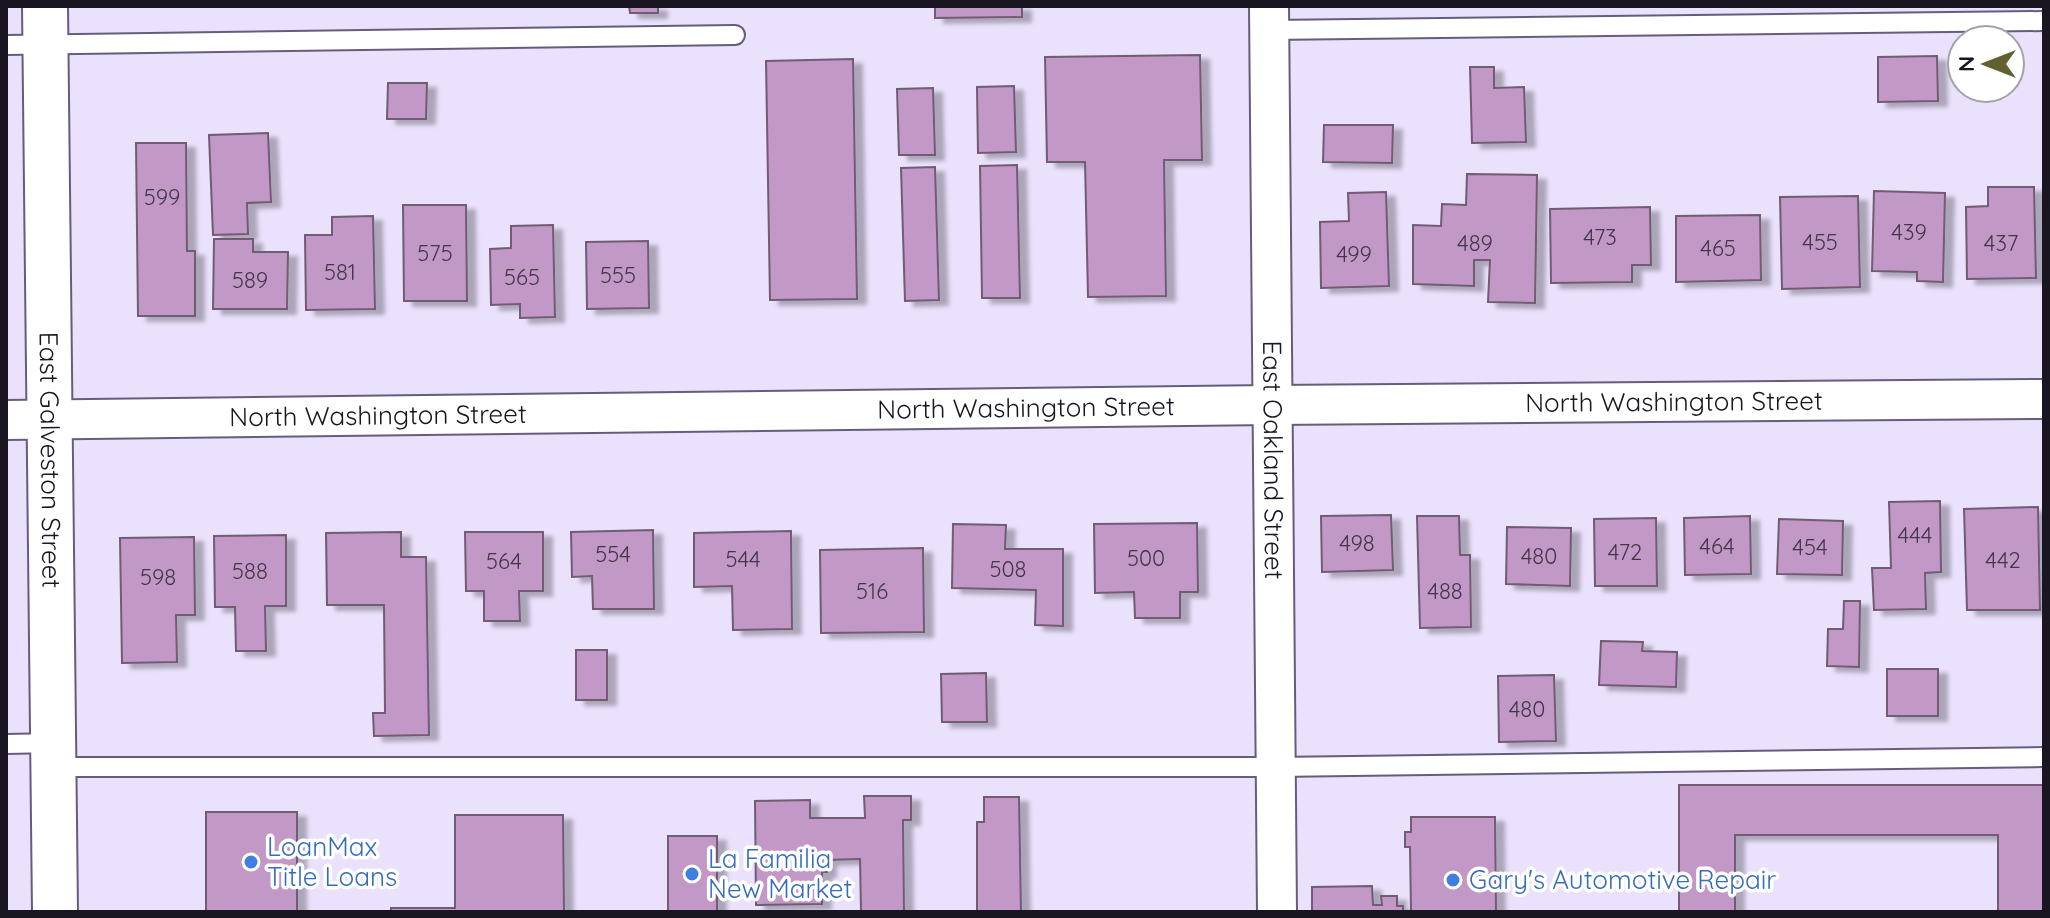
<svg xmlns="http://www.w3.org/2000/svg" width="2050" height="918" font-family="Quicksand,sans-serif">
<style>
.building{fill:#c298c6;stroke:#715b73;stroke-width:2;filter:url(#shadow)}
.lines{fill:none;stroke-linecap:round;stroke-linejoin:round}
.lane-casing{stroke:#675c79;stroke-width:22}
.street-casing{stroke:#675c79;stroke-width:42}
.secondary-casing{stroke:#675c79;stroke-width:48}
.lane{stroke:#fff;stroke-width:18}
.street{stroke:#fff;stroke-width:38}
.secondary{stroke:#fff;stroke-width:44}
.shop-dot{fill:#3f7fe0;stroke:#fff;stroke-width:3}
.labels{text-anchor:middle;stroke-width:7;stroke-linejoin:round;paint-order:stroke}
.number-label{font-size:22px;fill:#44364a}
.street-label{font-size:26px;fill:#1a1621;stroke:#fff}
.shop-label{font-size:26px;fill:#366cbe;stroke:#fff;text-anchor:start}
</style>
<defs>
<filter id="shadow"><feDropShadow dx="9" dy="5" stdDeviation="2" flood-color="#0004"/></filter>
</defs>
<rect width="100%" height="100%" fill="#eae1fc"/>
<path class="building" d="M 629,6 L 658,6 L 658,13 L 630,13 Z
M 935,6 L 1022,6 L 1022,17 L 935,18 Z
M 1200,55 L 1202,160 L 1164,160 L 1166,296 L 1088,297 L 1085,162 L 1047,162 L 1045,57 Z
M 1937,56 L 1938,101 L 1878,102 L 1878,57 Z
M 853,59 L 857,299 L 770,300 L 766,61 Z
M 1470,67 L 1494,67 L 1494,88 L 1524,87 L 1526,142 L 1472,143 Z
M 388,83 L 427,83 L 426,119 L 387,119 Z
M 1014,86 L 1016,152 L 978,153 L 977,87 Z
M 933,88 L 935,155 L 899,155 L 897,89 Z
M 1324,125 L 1393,125 L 1392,163 L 1323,162 Z
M 268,133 L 271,202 L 247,203 L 248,234 L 213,235 L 209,135 Z
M 136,143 L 186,143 L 187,251 L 195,251 L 195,316 L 138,316 Z
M 1017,165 L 1020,298 L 982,298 L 980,166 Z
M 935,167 L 939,300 L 905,301 L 901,168 Z
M 1467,174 L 1537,175 L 1535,303 L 1488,302 L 1490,260 L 1474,260 L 1474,286 L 1413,284 L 1413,225 L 1441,226 L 1442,204 L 1466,205 Z
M 1988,187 L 2034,187 L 2036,278 L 1967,279 L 1966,207 L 1988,206 Z
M 1874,191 L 1945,193 L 1943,282 L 1917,281 L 1917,272 L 1872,271 Z
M 1386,192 L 1389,286 L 1321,288 L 1320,222 L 1349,221 L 1348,193 Z
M 1858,196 L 1860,287 L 1782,289 L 1780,197 Z
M 403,205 L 466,205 L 467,301 L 404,301 Z
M 1650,207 L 1651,265 L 1632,265 L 1632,282 L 1551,283 L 1550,209 Z
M 1760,215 L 1761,280 L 1676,282 L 1676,216 Z
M 373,216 L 375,309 L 306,310 L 305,235 L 332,235 L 332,217 Z
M 553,225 L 555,317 L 520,318 L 520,304 L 491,305 L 490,249 L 511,248 L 511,226 Z
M 214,239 L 253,239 L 253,252 L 288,252 L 287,309 L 213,309 Z
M 648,241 L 649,308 L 587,309 L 586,242 Z
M 1940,501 L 1941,572 L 1925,573 L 1926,609 L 1874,610 L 1872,568 L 1891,568 L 1889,502 Z
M 2038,507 L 2040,610 L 1967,610 L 1964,509 Z
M 1391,515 L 1393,570 L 1322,572 L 1321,516 Z
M 1417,516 L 1459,516 L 1460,555 L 1470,555 L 1471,627 L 1420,628 Z
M 1750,516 L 1751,574 L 1685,575 L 1684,518 Z
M 1656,518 L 1657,586 L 1595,586 L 1594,519 Z
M 1779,519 L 1843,521 L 1842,575 L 1777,574 Z
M 1197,523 L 1198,592 L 1180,592 L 1180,618 L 1135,618 L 1134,592 L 1095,593 L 1094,524 Z
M 953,524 L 1006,525 L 1005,549 L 1063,549 L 1063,626 L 1035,625 L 1036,590 L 952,588 Z
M 1507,527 L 1571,528 L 1570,586 L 1506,584 Z
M 653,530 L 654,609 L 593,609 L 592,576 L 572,577 L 571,532 Z
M 791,531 L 792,629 L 733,630 L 732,586 L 694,587 L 694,533 Z
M 401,532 L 401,557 L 426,557 L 429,735 L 374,736 L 373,713 L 385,713 L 384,605 L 327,605 L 326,533 Z
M 465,532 L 543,532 L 543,591 L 519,591 L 520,621 L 484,621 L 484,591 L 466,591 Z
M 286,535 L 286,606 L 265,606 L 266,651 L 236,651 L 235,607 L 215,607 L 214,536 Z
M 194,537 L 195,615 L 176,615 L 177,662 L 122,663 L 120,538 Z
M 923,548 L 924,632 L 821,633 L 820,550 Z
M 1844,601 L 1860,601 L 1859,667 L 1827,666 L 1828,629 L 1843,629 Z
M 1601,641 L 1643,642 L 1642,651 L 1677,652 L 1676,687 L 1599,685 Z
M 576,650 L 607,650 L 607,700 L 576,700 Z
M 1887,669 L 1938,669 L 1938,716 L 1887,716 Z
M 986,673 L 987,722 L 942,722 L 941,674 Z
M 1554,675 L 1556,741 L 1499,742 L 1498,676 Z
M 1679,785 L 2044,785 L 2044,912 L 1998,912 L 1998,835 L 1735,835 L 1735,912 L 1679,912 Z
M 864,796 L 911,796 L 911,820 L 903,820 L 904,912 L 861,912 L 860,859 L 827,860 L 827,872 L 822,872 L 822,904 L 756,905 L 755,801 L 810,800 L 810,818 L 865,818 Z
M 984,797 L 1019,797 L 1021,912 L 977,912 L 977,822 L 984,822 Z
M 206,812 L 297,812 L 297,912 L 206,912 Z
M 455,815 L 563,815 L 564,912 L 391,912 L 391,908 L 455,908 Z
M 1411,817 L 1495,817 L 1496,912 L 1411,912 L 1410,847 L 1405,847 L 1405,832 L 1411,832 Z
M 668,836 L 717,836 L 717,912 L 668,912 Z
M 1372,886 L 1373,905 L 1382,905 L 1381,896 L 1397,896 L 1397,906 L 1403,906 L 1403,912 L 1312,912 L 1312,887 Z"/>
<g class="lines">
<defs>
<path id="lane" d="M 1269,30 L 2044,21
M 6,45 L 735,35
M 6,744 L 55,743
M 55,767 L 1275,767 L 2044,757"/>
<g id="street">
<path id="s1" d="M 1269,6 L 1277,912"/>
<path id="s2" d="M 6,420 L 1272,405 L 2044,399"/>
</g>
<g id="secondary">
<path id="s3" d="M 45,6 L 55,912"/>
</g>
</defs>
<use href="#lane" class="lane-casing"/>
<use href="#street" class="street-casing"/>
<use href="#secondary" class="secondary-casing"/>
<use href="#lane" class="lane"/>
<use href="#street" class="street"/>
<use href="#secondary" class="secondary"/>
</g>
<g class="shop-dot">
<circle cx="251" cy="862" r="8"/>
<circle cx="692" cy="874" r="8"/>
<circle cx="1453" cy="880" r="8"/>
</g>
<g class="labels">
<g class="number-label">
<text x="162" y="205">599</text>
<text x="1909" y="240">439</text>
<text x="1600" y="245">473</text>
<text x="1820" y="250">455</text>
<text x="1475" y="251">489</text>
<text x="2001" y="251">437</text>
<text x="1718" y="256">465</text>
<text x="435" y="261">575</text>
<text x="1354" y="262">499</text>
<text x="340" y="280">581</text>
<text x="618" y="283">555</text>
<text x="522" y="285">565</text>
<text x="250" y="288">589</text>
<text x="1915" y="543">444</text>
<text x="1357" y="551">498</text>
<text x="1717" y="554">464</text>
<text x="1810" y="555">454</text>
<text x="1625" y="560">472</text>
<text x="613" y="562">554</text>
<text x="1539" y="564">480</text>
<text x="1146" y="566">500</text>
<text x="743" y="567">544</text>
<text x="2003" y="568">442</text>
<text x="504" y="569">564</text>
<text x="1008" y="577">508</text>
<text x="250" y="579">588</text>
<text x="158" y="585">598</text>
<text x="872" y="599">516</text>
<text x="1445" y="599">488</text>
<text x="1527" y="717">480</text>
</g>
<g class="street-label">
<text dy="9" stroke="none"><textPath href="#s2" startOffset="1668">North Washington Street</textPath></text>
<text dy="9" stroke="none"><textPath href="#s2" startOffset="1020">North Washington Street</textPath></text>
<text dy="9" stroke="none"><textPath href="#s2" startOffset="372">North Washington Street</textPath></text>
<text dy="9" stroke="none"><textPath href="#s3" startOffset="454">East Galveston Street</textPath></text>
<text dy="9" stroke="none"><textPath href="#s1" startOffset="454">East Oakland Street</textPath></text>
</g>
<g class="shop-label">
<text x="267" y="856">LoanMax<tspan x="267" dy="30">Title Loans</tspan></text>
<text x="708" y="868">La Familia<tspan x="708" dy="30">New Market</tspan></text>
<text x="1469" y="889">Gary's Automotive Repair</text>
</g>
</g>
<rect width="2050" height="918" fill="none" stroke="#1a1621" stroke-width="16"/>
<g transform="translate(1986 64) rotate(270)"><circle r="38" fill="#ffffff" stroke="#a3a2a6" stroke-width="2"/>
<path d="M0-6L14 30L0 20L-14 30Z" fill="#60612e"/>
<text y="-12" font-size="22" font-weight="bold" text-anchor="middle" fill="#1a1621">N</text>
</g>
</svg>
